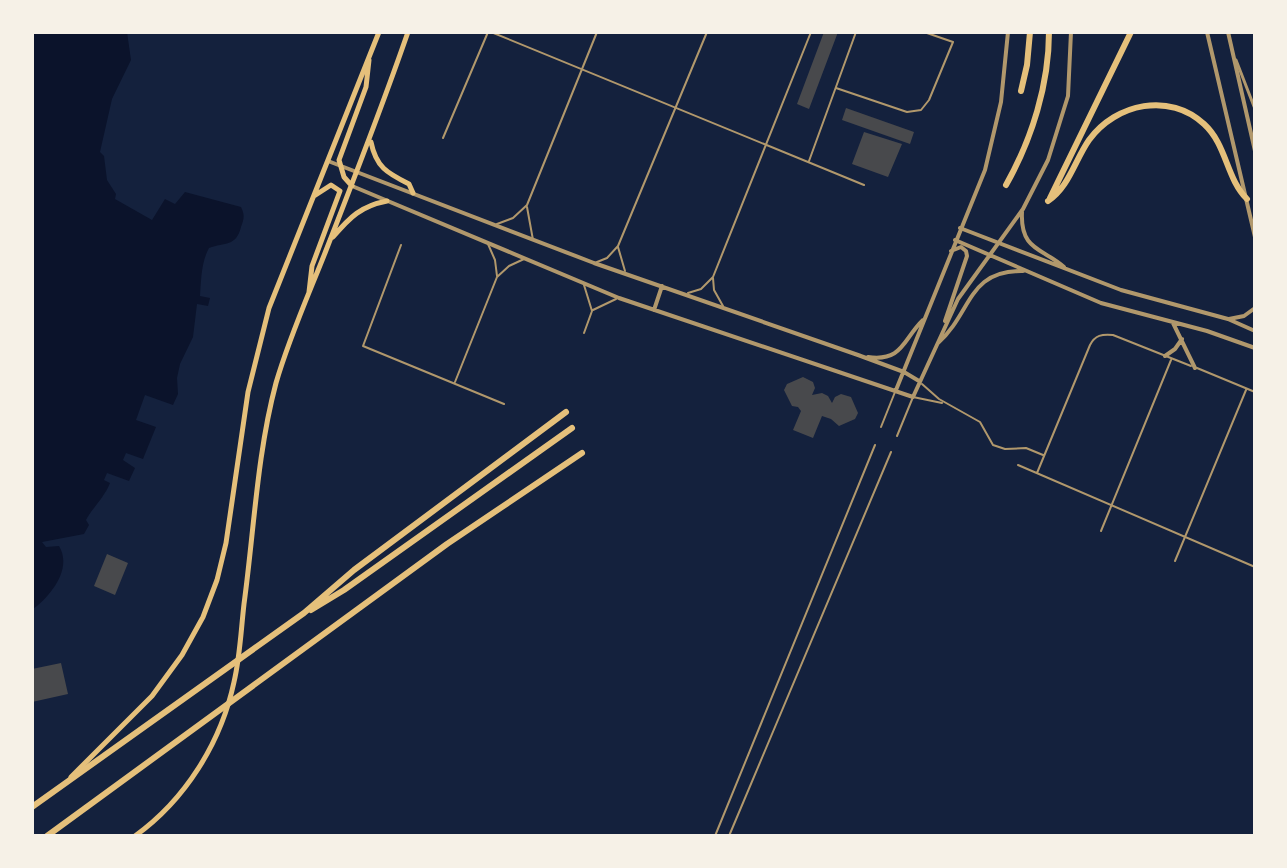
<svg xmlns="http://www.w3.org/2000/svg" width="1287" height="868" font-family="Roboto,sans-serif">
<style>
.water{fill:#0b132b}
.building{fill:#48494c}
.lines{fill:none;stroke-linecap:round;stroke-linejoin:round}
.service{stroke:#b1986c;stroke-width:2}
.minor{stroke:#b1986c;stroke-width:3}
.tertiary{stroke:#b1986c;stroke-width:4}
.primary{stroke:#e5c07b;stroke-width:5}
.motorway{stroke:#e5c07b;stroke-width:6}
</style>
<rect width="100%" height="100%" fill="#14213d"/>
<path class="water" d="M 32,32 L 127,32 L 131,60 L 112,99 L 100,152 L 104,156 L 107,180 L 116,194 L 115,199 L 152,220 L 165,199 L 175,204 L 185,192 L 241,207 C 245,215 244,219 241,227 C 236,247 225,242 209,248 C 201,262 201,282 200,296 L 210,298 L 208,306 L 197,304 L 193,337 L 180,364 L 177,378 L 178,394 L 173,405 L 145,395 L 136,420 L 156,427 L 143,459 L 126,453 L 123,460 L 135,468 L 129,481 L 107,473 L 104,480 L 110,483 C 104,498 93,507 86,520 L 89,525 L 84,534 L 42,542 L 46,547 L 59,546 C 73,569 50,597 32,610 Z"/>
<path class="building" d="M 824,32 L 838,32 L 809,109 L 797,104 Z
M 846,108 L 914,132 L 910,144 L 842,120 Z
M 864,132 L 902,144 L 888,177 L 852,164 Z
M 803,377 L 813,382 L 815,388 L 812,395 L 822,393 L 828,396 L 832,403 L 835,397 L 841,394 L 851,397 L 858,413 L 855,419 L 839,426 L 831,419 L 822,416 L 813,438 L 793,430 L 801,411 L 798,407 L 792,406 L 784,390 L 787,384 Z
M 107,554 L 128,563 L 115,595 L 94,586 Z
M 61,663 L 68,694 L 32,702 L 32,669 Z"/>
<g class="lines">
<path class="service" d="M 491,32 L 864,185
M 836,88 L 907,112 L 921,110 L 929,100 L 953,42 L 924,32
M 443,138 L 488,32
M 809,161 L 856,32
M 527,207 L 533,240
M 497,224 L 513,218 L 527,205 L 597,32
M 488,244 L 495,260 L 497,276
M 401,245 L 363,346 L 504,404
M 618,247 L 625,271
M 597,262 L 607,258 L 618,246 L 707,32
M 713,278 L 714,290 L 723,306
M 584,285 L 592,311 L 584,333
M 688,293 L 701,289 L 713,277 L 811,32
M 593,310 L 616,299
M 1197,368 L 1255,392
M 455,382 L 497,277 L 509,266 L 524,259
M 922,384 L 939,399 L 980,422 L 993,445 L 1005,449 L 1026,448 L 1043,455
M 881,427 L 895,392
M 897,436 L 913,397 L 942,403
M 1018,465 L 1255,567
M 1037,473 L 1090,345 C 1095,335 1102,334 1113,335 L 1191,366
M 1101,531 L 1171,360
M 1175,561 L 1246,390
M 715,836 L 875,445
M 729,836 L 891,452"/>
<path class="minor" d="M 1236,60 L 1255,109"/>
<path class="tertiary" d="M 1207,32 L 1255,237
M 1228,32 L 1255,151
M 328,161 L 594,263 L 858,355 L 904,372 L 919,381
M 352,186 L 619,298 L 913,397 L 958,299 L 1023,209 L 1048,160 L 1068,96 L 1071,32
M 1022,212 C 1020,251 1043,248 1064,267
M 960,228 L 1121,290 L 1228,319 L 1255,331
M 955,240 L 1101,303 L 1207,331 L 1255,348
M 654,310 L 662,286
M 1229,319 L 1244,316 L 1255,308
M 945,321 L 967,256 L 966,251 L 961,247 L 951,251
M 1173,323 L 1195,368
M 938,343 C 972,313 967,270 1023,271
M 1165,356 L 1175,349 L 1182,339
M 868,357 C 903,362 903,339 923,320
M 896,390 L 985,170 L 1001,102 L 1008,32"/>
<path class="primary" d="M 371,142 C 376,167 387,173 409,184 L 413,193
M 352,186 L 344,177 L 339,160 L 366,87 L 369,60
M 333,237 C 350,217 361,206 387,201
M 309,292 L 312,266 L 340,191 L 331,185 L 314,196
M 71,777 L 152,696 L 182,655 L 203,617 L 217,580 L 226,543 L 248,392 L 269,308 L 379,32
M 135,836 C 185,800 221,743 234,682 C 240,657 241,630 244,604 C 254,531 257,454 276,383 C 289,338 308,296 325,253 C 354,179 382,107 408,32"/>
<path class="motorway" d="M 1021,91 L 1027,65 L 1030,32
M 1006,185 C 1032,139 1049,84 1049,32
M 1050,198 L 1131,32
M 1048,201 C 1069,187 1075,160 1089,140 C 1116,103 1170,92 1204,124 C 1227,145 1226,178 1247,199
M 311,610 L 344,590 L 572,428
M 32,807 L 304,613 L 354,570 L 566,412
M 47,836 L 447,544 L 582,453"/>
</g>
<rect width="1287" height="868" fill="none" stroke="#f6f1e7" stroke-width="68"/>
</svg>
